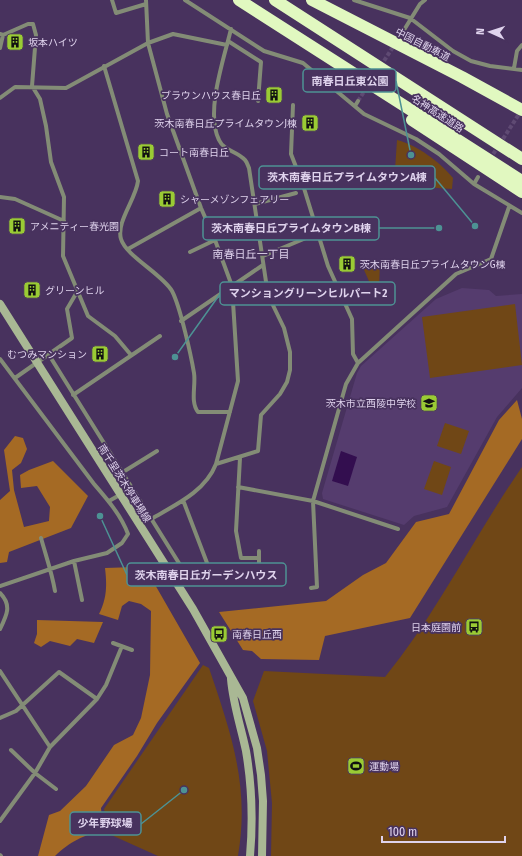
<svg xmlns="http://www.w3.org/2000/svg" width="522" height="856" font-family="'Fira Sans Condensed','Noto Sans JP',sans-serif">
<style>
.built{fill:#553c6e}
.green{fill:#704716}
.forest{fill:#a56a24}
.water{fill:#330e4f}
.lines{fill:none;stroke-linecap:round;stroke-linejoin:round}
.street-tunnel{stroke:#5f4a73;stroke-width:4;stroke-dasharray:4 2;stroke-linecap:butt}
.street{stroke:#838c76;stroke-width:4}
.secondary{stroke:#a9b894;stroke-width:8}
.highway{stroke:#e1f8c0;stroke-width:12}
.labels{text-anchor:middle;stroke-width:3.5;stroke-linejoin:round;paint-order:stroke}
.poi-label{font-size:10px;fill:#dfd3ed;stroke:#48325e;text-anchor:start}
.street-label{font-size:10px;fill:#dfd3ed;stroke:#48325e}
.neighbourhood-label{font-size:11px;fill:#dfd3ed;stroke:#48325e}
.leader{fill:none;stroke:#4d9294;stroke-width:1.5}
.callout-dot{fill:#4d9294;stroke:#48325e;stroke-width:1.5}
.callout{fill:#48325e;stroke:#4d9294;stroke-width:1.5}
.callout-label{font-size:11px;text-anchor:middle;font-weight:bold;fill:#dfd3ed}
</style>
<rect width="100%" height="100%" fill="#48325e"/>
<path class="built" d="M 462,288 L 489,290 L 496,296 L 522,294 L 522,388 L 497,417 L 447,507 L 414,516 L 404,525 L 323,499 L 322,493 L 357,373 L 361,366 L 436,299 Z"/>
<path class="green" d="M 397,140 C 417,145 440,162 453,178 L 452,189 L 394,185 Z
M 380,262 L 379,288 L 372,288 L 361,263 Z
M 515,304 L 522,365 L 430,378 L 422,317 Z
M 445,423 L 469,431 L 461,454 L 437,446 Z
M 434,461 L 451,467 L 442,495 L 424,489 Z
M 522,467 L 522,856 L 271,856 L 272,803 L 267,751 L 253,701 L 264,671 L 385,677 C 437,613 475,535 522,467 Z
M 203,665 L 209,668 C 231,733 250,786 238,856 L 158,856 L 109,834 L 104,809 Z"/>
<path class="forest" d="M 517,400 L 522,419 L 522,439 L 410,618 L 325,636 L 319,660 L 261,659 L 252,651 L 243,650 L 219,612 L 326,601 L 363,575 L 386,563 L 416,522 L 449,514 L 499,420 Z
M 15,436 L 23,438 L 27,449 L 21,463 L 12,470 L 14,490 L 24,527 L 49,521 L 50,507 L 37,486 L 21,488 L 20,475 L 29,470 L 53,461 L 88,496 L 71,528 L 9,552 L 7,562 L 0,563 L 0,500 L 10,491 L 4,450 Z
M 136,567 L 146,569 L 200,663 L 157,723 L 137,756 L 101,808 L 103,830 C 82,836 71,841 55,856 L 38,856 L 49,815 L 60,811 L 86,786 L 114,745 L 133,735 L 141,718 L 150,675 L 151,611 L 141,604 L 129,601 L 122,606 L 118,620 L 99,614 C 107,598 107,585 105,568 Z
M 37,620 L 103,622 L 94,643 L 77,639 L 70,646 L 50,641 L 41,647 L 34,643 L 37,634 Z"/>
<path class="water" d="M 341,451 L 357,457 L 348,486 L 332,481 Z"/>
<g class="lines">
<path class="street-tunnel" d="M 358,101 L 404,30
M 490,159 L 521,111"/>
<path class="street" d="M 112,0 L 116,13 L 146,4
M 146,0 L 148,43 L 167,114 L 201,208 L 215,240 L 232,286 L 238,381 L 216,464 C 205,492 175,505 151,519
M 185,0 L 264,51 L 303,63 L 364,114 L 416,139 L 439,154 L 474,184 L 522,213
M 354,0 L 410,18 L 453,51 L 471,61 L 490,66 L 522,70
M 404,30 L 420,4 L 425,0
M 0,34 L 3,35 L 28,24 L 33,24 L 36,35 L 32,86 L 40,99 L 46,126 L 51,162 L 64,197 L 63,256 L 88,316 L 115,336 L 131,355
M 228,41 L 261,62 L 258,101
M 0,48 L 3,35
M 104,66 L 138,181 C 136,199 116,222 121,239 C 126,256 162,274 172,291 C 180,306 191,355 194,373 C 196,385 190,402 198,412 L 230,412
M 514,68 L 517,51 L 522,45
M 0,98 L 15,87 L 66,88 L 148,43 L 173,34 L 227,45
M 293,105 L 291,154 L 303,185 L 328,266 L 352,319 L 353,354 L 358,363
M 355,106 L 358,101
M 474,184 L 478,177
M 0,197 L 15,199 L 64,221
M 255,204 L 296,193
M 128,249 L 201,208
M 190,252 L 215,240
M 263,256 L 306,238
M 181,321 L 263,265
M 49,355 L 192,584 L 236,567
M 0,359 L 94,484 C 107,499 121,515 128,534 L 122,543 L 107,553 L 74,561 L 0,586
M 15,378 L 72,338 L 67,309 L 77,292
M 73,395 L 160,336
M 240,458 L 236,531 L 241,558 L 259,558
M 216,464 L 258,451 L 261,415 L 280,394 L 287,382 L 290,370 L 290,352 L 284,328 L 268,295 L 249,168 C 248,166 247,162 245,160 C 237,151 224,151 219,140 C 205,112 224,59 231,29
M 123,472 L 157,451
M 238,487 L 313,501 L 398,529
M 183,500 L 212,576
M 109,501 L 132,488
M 41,538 C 46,556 52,573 55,591
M 74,561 L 82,600
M 259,566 L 259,551
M 311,588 L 317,587 L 313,501 L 346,384 L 358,363 L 456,274 L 491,259 L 509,207
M 0,593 C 12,605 7,615 0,629
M 113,643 L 132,650
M 0,671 L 50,747
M 0,718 L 16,711 L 59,672 L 97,699
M 11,750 L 35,773 L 56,789
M 0,821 L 35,773 L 50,747 L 97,699 L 106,685 L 122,646
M 0,855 L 1,856"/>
<path class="secondary" d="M 0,304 L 193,609 L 243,698 L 257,748 L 261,775 L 263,801 L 262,856
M 231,679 C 233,704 241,727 246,751 C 252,786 253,821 250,856"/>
<path class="highway" d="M 239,0 L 522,181
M 275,0 L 522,159
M 312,0 L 462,77 L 522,110
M 412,120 L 522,192"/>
</g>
<defs>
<symbol id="building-square" viewBox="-11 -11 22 22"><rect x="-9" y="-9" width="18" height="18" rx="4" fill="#9acb34" stroke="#48325e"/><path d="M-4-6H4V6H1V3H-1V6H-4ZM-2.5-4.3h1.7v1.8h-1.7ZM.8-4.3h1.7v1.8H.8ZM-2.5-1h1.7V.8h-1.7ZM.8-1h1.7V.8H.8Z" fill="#111"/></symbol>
<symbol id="school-square" viewBox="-11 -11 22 22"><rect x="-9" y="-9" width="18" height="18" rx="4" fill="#9acb34" stroke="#48325e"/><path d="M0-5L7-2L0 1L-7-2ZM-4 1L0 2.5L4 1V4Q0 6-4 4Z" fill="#111"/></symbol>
<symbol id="bus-square" viewBox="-11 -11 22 22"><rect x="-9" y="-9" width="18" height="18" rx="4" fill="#9acb34" stroke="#48325e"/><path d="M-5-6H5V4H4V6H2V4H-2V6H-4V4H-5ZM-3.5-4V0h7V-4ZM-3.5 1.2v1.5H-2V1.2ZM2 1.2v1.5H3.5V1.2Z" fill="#111"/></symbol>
<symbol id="stadium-square" viewBox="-11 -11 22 22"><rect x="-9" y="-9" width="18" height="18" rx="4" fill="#9acb34" stroke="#48325e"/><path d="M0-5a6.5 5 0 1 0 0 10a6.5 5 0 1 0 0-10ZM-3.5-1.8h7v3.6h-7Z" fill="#111"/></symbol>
</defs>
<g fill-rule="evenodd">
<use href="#building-square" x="5" y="32" width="20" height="20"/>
<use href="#building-square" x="264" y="85" width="20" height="20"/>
<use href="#building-square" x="300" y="113" width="20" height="20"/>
<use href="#building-square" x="136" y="142" width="20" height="20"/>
<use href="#building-square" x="157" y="189" width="20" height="20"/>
<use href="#building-square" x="7" y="216" width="20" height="20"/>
<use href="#building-square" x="337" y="254" width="20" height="20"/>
<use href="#building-square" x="22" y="280" width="20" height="20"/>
<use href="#building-square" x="90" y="344" width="20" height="20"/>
<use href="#school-square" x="419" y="393" width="20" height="20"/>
<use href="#bus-square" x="464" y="617" width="20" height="20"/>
<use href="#bus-square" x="209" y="624" width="20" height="20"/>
<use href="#stadium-square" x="346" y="756" width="20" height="20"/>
</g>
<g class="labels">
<g class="poi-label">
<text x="28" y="46">坂本ハイツ</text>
<text x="261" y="99" text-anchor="end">ブラウンハウス春日丘</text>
<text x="297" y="127" text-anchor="end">茨木南春日丘プライムタウンJ棟</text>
<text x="159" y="156">コート南春日丘</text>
<text x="180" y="203">シャーメゾンフェアリー</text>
<text x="30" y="230">アメニティー春光園</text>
<text x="360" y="268">茨木南春日丘プライムタウンG棟</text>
<text x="45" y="294">グリーンヒル</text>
<text x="87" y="358" text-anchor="end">むつみマンション</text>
<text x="416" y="407" text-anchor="end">茨木市立西陵中学校</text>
<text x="461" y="631" text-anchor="end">日本庭園前</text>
<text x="232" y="638">南春日丘西</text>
<text x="369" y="770">運動場</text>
</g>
<g class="street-label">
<text transform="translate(423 44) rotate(27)" y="4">中国自動車道</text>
<text transform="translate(438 113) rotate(33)" y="4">名神高速道路</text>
<text transform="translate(125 483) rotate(58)" y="4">南千里茨木停車場線</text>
</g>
<g class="neighbourhood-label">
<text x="251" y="258">南春日丘一丁目</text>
</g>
</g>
<path class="leader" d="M411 155L396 81M475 226L435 178M439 228L379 228M175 357L220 294M100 516L127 575M184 790L141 824"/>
<g class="callout-dot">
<circle cx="411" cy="155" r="4"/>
<circle cx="475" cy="226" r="4"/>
<circle cx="439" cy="228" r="4"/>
<circle cx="175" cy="357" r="4"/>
<circle cx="100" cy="516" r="4"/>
<circle cx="184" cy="790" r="4"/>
</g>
<g class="callout">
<rect x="303" y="69" width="93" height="23" rx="4"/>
<rect x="259" y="166" width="176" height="23" rx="4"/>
<rect x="203" y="217" width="176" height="23" rx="4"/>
<rect x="220" y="282" width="175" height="23" rx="4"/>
<rect x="127" y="563" width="159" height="23" rx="4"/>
<rect x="70" y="812" width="71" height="23" rx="4"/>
</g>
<g class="callout-label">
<text x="350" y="85">南春日丘東公園</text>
<text x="347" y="181">茨木南春日丘プライムタウンA棟</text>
<text x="291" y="232">茨木南春日丘プライムタウンB棟</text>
<text x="308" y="297">マンショングリーンヒルパート2</text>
<text x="206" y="579">茨木南春日丘ガーデンハウス</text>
<text x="105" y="827">少年野球場</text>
</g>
<g transform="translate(490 32) rotate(273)" stroke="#48325e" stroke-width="3" paint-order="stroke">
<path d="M0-3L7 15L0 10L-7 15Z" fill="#dfd3ed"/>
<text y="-6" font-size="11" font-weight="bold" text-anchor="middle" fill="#dfd3ed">N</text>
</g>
<path d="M382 836v6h123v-6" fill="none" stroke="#dfd3ed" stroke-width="2"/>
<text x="388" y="836" font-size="12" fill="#dfd3ed" stroke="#48325e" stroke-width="3" paint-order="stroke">100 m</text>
</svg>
